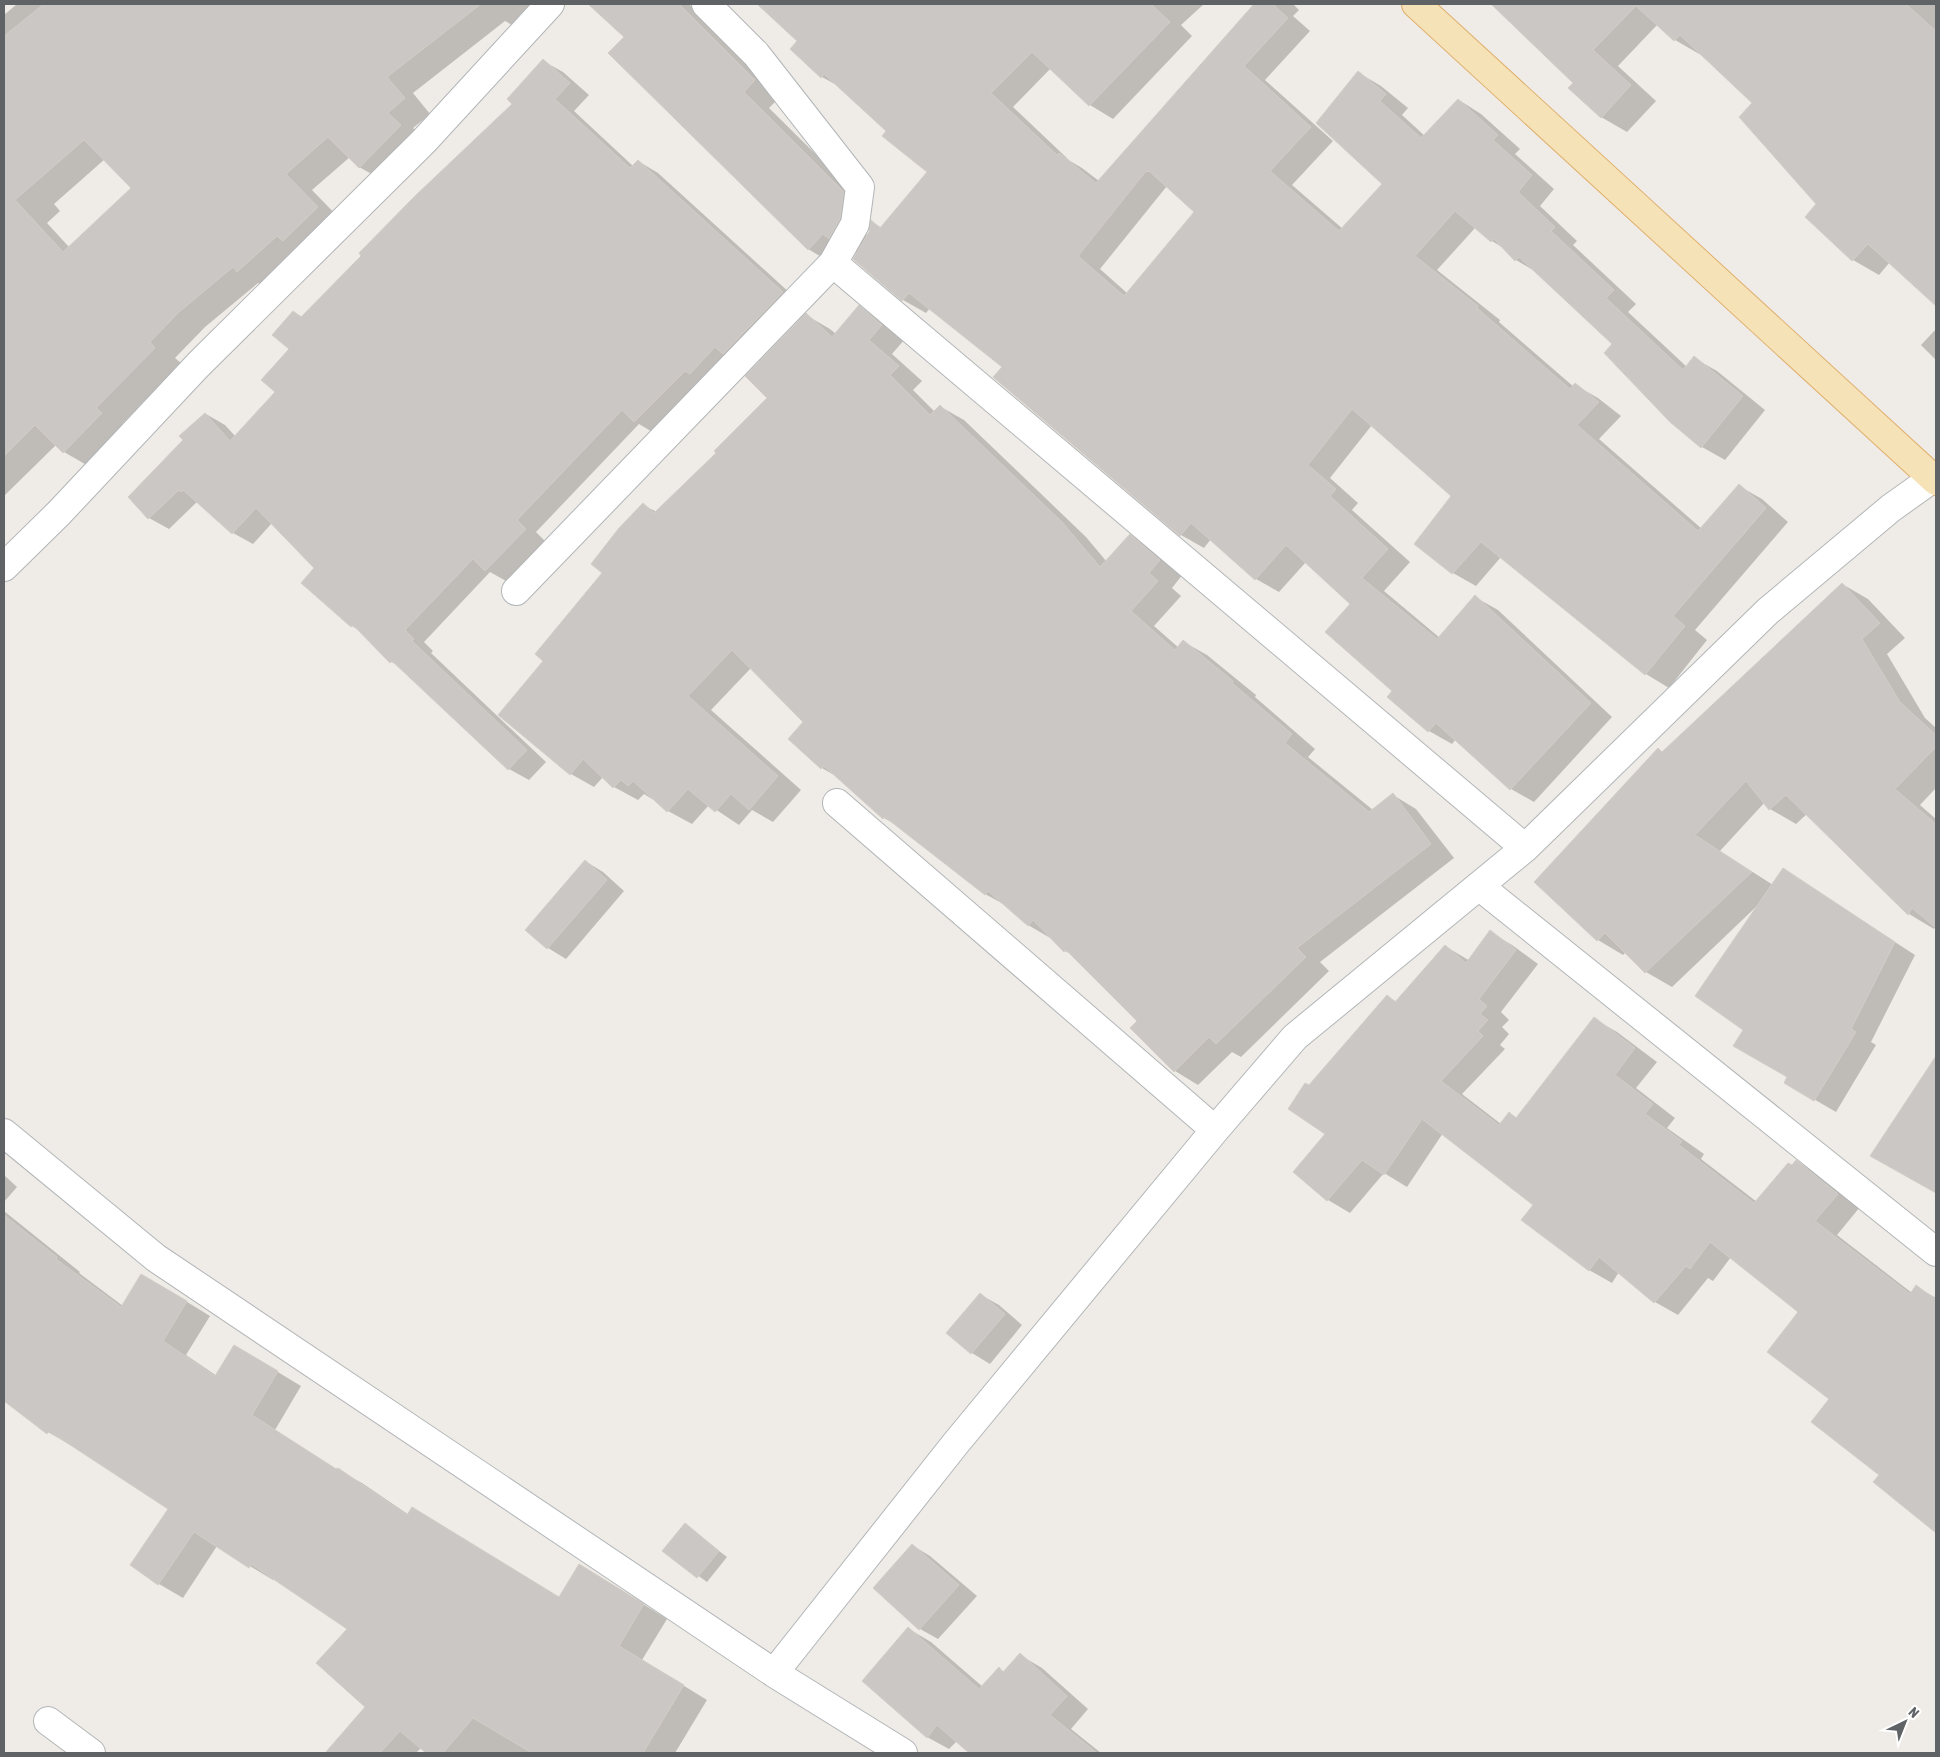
<svg xmlns="http://www.w3.org/2000/svg" width="1940" height="1757" font-family="'Asap Condensed',sans-serif">
<style>
.shadow{fill:#0003;fill-rule:evenodd}
.building{fill:#cac7c4;stroke:#d3cdc6;fill-rule:evenodd}
.lines{fill:none;stroke-linecap:round;stroke-linejoin:round}
.minor-casing{stroke:#b2b5b7;stroke-width:30}
.major-casing{stroke:#e0b06f;stroke-width:30}
.minor{stroke:#fff;stroke-width:28}
.major{stroke:#f5e2b6;stroke-width:28}
</style>
<rect width="100%" height="100%" fill="#efece7"/>
<path class="shadow" d="M 17,4 L 566,4 L 533,37 L 505,21 L 413,93 L 430,114 L 413,128 L 426,141 L 386,182 L 359,167 L 350,157 L 312,190 L 344,223 L 264,286 L 258,283 L 205,327 L 175,358 L 181,363 L 122,424 L 127,429 L 90,467 L 64,452 L 56,445 L 4,496 L 4,15 ZM 105,159 L 133,188 L 69,247 L 47,223 L 60,211 L 54,204 Z
M 590,4 L 689,4 L 781,96 L 769,108 L 870,208 L 866,240 L 870,232 L 872,222 L 882,228 L 929,172 L 888,130 L 842,88 L 822,77 L 799,41 L 759,4 L 1204,4 L 1181,25 L 1192,36 L 1113,119 L 1090,105 L 1051,68 L 1013,107 L 1070,161 L 1082,168 L 1099,181 L 1254,6 L 1252,4 L 1293,4 L 1299,10 L 1293,16 L 1310,31 L 1265,80 L 1333,141 L 1292,185 L 1343,229 L 1383,184 L 1359,73 L 1381,86 L 1408,108 L 1402,115 L 1425,136 L 1459,100 L 1481,114 L 1520,149 L 1515,154 L 1554,189 L 1540,206 L 1577,241 L 1573,245 L 1636,304 L 1628,312 L 1687,367 L 1694,358 L 1717,371 L 1765,410 L 1725,460 L 1702,447 L 1614,344 L 1538,273 L 1516,260 L 1505,249 L 1492,241 L 1476,227 L 1437,270 L 1500,320 L 1499,322 L 1574,387 L 1575,385 L 1598,398 L 1621,416 L 1599,439 L 1702,529 L 1739,486 L 1762,499 L 1788,522 L 1695,630 L 1707,640 L 1669,688 L 1646,674 L 1501,557 L 1476,586 L 1453,573 L 1416,544 L 1453,495 L 1372,425 L 1330,478 L 1358,503 L 1352,510 L 1410,562 L 1384,591 L 1440,638 L 1475,597 L 1498,610 L 1612,717 L 1534,802 L 1511,789 L 1456,739 L 1452,744 L 1429,731 L 1389,697 L 1394,690 L 1351,604 L 1306,562 L 1279,592 L 1256,579 L 1211,539 L 1204,548 L 1181,535 L 994,377 L 1003,367 L 930,308 L 926,313 L 903,300 L 855,259 L 857,254 L 850,250 L 835,265 L 808,249 L 626,37 ZM 1167,186 L 1196,212 L 1127,293 L 1100,269 Z
M 1492,4 L 1936,4 L 1936,305 L 1890,262 L 1879,275 L 1853,260 L 1754,103 L 1702,54 L 1701,55 L 1675,40 L 1658,24 L 1618,66 L 1656,101 L 1627,132 L 1601,117 L 1574,83 Z
M 543,61 L 563,72 L 589,95 L 574,111 L 633,166 L 638,161 L 658,173 L 802,304 L 654,433 L 639,424 L 536,532 L 545,541 L 506,581 L 490,572 L 424,642 L 433,651 L 431,653 L 546,762 L 529,780 L 509,769 L 398,665 L 391,662 L 362,632 L 352,626 L 303,583 L 316,568 L 272,523 L 253,544 L 233,533 L 198,501 L 169,529 L 149,518 L 185,440 L 206,414 L 225,425 L 236,437 L 276,392 L 291,349 L 294,312 L 302,317 L 514,103 Z
M 859,307 L 883,321 L 905,339 L 892,354 L 922,381 L 913,390 L 935,412 L 941,407 L 964,420 L 1086,537 L 1107,562 L 1130,536 L 1154,550 L 1183,574 L 1172,588 L 1181,596 L 1154,626 L 1179,648 L 1184,642 L 1207,655 L 1256,695 L 1255,697 L 1315,749 L 1308,757 L 1373,810 L 1393,795 L 1416,809 L 1454,858 L 1320,962 L 1329,971 L 1241,1057 L 1232,1052 L 1198,1085 L 1175,1071 L 1138,1021 L 1074,956 L 1065,951 L 1052,939 L 1028,925 L 1007,906 L 985,894 L 898,826 L 884,818 L 839,778 L 822,768 L 790,739 L 804,722 L 751,668 L 711,710 L 801,790 L 773,822 L 752,810 L 739,825 L 709,805 L 692,824 L 668,811 L 653,798 L 652,799 L 644,794 L 638,800 L 614,787 L 604,776 L 594,787 L 571,774 L 545,661 L 604,573 L 643,505 L 657,512 L 718,453 L 769,398 L 806,315 L 830,329 L 836,334 Z
M 1936,329 L 1936,360 L 1921,345 Z
M 1842,584 L 1868,599 L 1905,638 L 1887,654 L 1925,718 L 1936,728 L 1936,788 L 1920,805 L 1936,819 L 1936,926 L 1934,929 L 1909,914 L 1807,814 L 1796,824 L 1770,809 L 1765,802 L 1720,851 L 1773,885 L 1784,870 L 1915,955 L 1871,1042 L 1876,1045 L 1836,1112 L 1786,1083 L 1789,1077 L 1757,906 L 1672,987 L 1646,972 L 1626,952 L 1623,955 L 1598,940 L 1535,882 L 1663,753 Z
M 585,861 L 603,872 L 624,891 L 566,959 L 548,948 L 526,930 Z
M 1490,932 L 1512,945 L 1538,964 L 1501,1012 L 1509,1020 L 1502,1027 L 1509,1034 L 1500,1045 L 1505,1049 L 1462,1094 L 1501,1124 L 1509,1114 L 1518,1118 L 1594,1019 L 1617,1032 L 1657,1062 L 1636,1088 L 1675,1118 L 1667,1128 L 1704,1154 L 1701,1159 L 1757,1202 L 1796,1161 L 1818,1174 L 1860,1207 L 1837,1235 L 1912,1293 L 1917,1287 L 1936,1298 L 1936,1531 L 1875,1482 L 1881,1475 L 1830,1399 L 1799,1311 L 1731,1257 L 1713,1281 L 1708,1278 L 1678,1315 L 1655,1302 L 1619,1272 L 1612,1283 L 1589,1270 L 1534,1205 L 1443,1133 L 1407,1187 L 1384,1173 L 1350,1213 L 1328,1200 L 1327,1134 L 1309,1087 L 1387,996 L 1397,1002 L 1445,946 L 1470,961 Z
M 1936,1059 L 1936,1192 L 1903,1173 L 1877,1147 Z
M 4,1175 L 17,1187 L 4,1202 Z
M 4,1211 L 80,1272 L 79,1273 L 123,1306 L 166,1289 L 210,1316 L 186,1355 L 217,1376 L 258,1360 L 301,1386 L 275,1430 L 338,1470 L 362,1483 L 409,1515 L 560,1598 L 603,1579 L 667,1619 L 642,1660 L 707,1700 L 675,1753 L 428,1753 L 421,1748 L 416,1753 L 326,1753 L 367,1707 L 349,1629 L 274,1578 L 273,1580 L 217,1546 L 183,1598 L 159,1584 L 169,1509 L 73,1445 L 72,1446 L 48,1432 L 5,1400 L 4,1403 Z
M 981,1295 L 999,1305 L 1022,1325 L 990,1364 L 972,1353 L 948,1333 Z
M 685,1525 L 727,1557 L 707,1582 L 664,1551 Z
M 912,1545 L 930,1556 L 977,1596 L 938,1639 L 920,1629 Z
M 909,1629 L 931,1642 L 983,1687 L 999,1669 L 1005,1672 L 1020,1655 L 1042,1668 L 1088,1709 L 1071,1729 L 1101,1753 L 971,1753 L 957,1741 L 949,1749 L 927,1737 Z"/>
<path class="building" d="M 44,4 L 481,4 L 387,77 L 405,98 L 388,113 L 401,125 L 359,168 L 328,137 L 286,174 L 318,207 L 283,241 L 277,236 L 237,272 L 233,267 L 179,312 L 150,342 L 155,348 L 96,408 L 102,413 L 63,453 L 35,425 L 4,456 L 4,36 ZM 84,140 L 131,188 L 63,252 L 15,200 Z
M 588,4 L 679,4 L 755,80 L 744,92 L 844,192 L 840,219 L 829,239 L 823,234 L 808,250 L 608,53 L 624,37 Z
M 757,4 L 1151,4 L 1170,22 L 1089,106 L 1032,52 L 991,93 L 1057,155 L 1059,153 L 1096,183 L 1254,4 L 1273,4 L 1288,18 L 1244,66 L 1311,127 L 1270,171 L 1339,231 L 1382,184 L 1316,123 L 1358,71 L 1386,94 L 1380,101 L 1421,138 L 1458,99 L 1498,135 L 1493,140 L 1532,175 L 1518,192 L 1555,227 L 1551,231 L 1614,290 L 1606,298 L 1683,370 L 1694,356 L 1743,396 L 1701,448 L 1670,422 L 1604,353 L 1612,344 L 1519,257 L 1515,261 L 1494,239 L 1491,242 L 1455,211 L 1415,256 L 1478,306 L 1477,308 L 1570,389 L 1575,383 L 1599,402 L 1577,425 L 1698,531 L 1739,484 L 1766,508 L 1673,616 L 1685,626 L 1645,675 L 1481,542 L 1452,574 L 1414,544 L 1451,496 L 1352,409 L 1308,465 L 1336,489 L 1330,496 L 1388,549 L 1362,578 L 1437,639 L 1475,595 L 1591,703 L 1510,790 L 1436,723 L 1428,732 L 1387,697 L 1392,691 L 1325,632 L 1350,604 L 1286,545 L 1255,580 L 1191,523 L 1180,536 L 993,377 L 1002,367 L 909,293 L 902,301 L 853,259 L 869,232 L 871,220 L 880,228 L 927,172 L 882,136 L 886,131 L 824,74 L 821,78 L 790,49 L 797,41 ZM 1146,171 L 1148,172 L 1149,171 L 1194,212 L 1124,296 L 1078,256 Z
M 1491,4 L 1906,4 L 1936,31 L 1936,306 L 1868,244 L 1852,261 L 1805,217 L 1816,204 L 1739,117 L 1752,103 L 1680,35 L 1674,41 L 1636,6 L 1593,50 L 1631,85 L 1601,118 L 1568,88 L 1573,83 Z
M 543,59 L 570,83 L 555,99 L 630,168 L 638,160 L 783,292 L 723,354 L 715,347 L 690,374 L 685,371 L 634,422 L 622,410 L 517,520 L 526,529 L 485,571 L 473,559 L 405,630 L 414,639 L 412,641 L 527,750 L 508,770 L 392,661 L 390,663 L 353,625 L 351,627 L 301,583 L 314,568 L 256,508 L 232,534 L 183,490 L 181,492 L 179,490 L 148,519 L 128,497 L 183,440 L 179,436 L 205,413 L 230,441 L 275,392 L 261,380 L 289,349 L 272,335 L 293,311 L 301,317 L 361,256 L 359,253 L 415,196 L 512,104 L 507,99 Z
M 859,305 L 882,325 L 869,340 L 899,366 L 890,375 L 930,415 L 940,405 L 1062,522 L 1100,567 L 1130,534 L 1160,560 L 1149,573 L 1158,581 L 1131,611 L 1175,650 L 1183,640 L 1233,681 L 1232,683 L 1292,734 L 1285,743 L 1369,812 L 1393,793 L 1431,844 L 1297,948 L 1306,957 L 1216,1044 L 1209,1037 L 1174,1072 L 1130,1028 L 1137,1021 L 1066,950 L 1064,952 L 1033,920 L 1028,926 L 988,891 L 985,895 L 885,817 L 883,819 L 824,766 L 821,769 L 788,739 L 803,722 L 732,650 L 688,696 L 778,776 L 749,810 L 731,794 L 715,812 L 688,789 L 667,812 L 633,781 L 628,786 L 621,780 L 613,788 L 583,759 L 570,775 L 498,715 L 543,661 L 535,654 L 602,573 L 591,564 L 619,528 L 643,503 L 654,513 L 716,453 L 714,451 L 767,398 L 745,376 L 806,313 L 832,337 Z
M 1842,583 L 1880,623 L 1862,639 L 1900,702 L 1936,735 L 1936,747 L 1895,789 L 1936,824 L 1936,928 L 1912,908 L 1908,915 L 1786,795 L 1769,810 L 1746,781 L 1695,835 L 1752,872 L 1645,973 L 1605,933 L 1597,941 L 1534,882 L 1658,748 L 1662,752 Z
M 585,860 L 607,880 L 547,949 L 525,930 Z
M 1783,868 L 1895,942 L 1851,1029 L 1856,1032 L 1814,1101 L 1784,1083 L 1787,1077 L 1733,1046 L 1743,1030 L 1695,996 Z
M 1490,930 L 1516,950 L 1479,999 L 1487,1006 L 1480,1014 L 1488,1020 L 1478,1031 L 1483,1036 L 1441,1081 L 1499,1125 L 1509,1112 L 1516,1118 L 1594,1017 L 1635,1048 L 1615,1075 L 1653,1104 L 1645,1114 L 1682,1141 L 1679,1145 L 1754,1203 L 1788,1163 L 1792,1165 L 1796,1160 L 1838,1194 L 1815,1221 L 1910,1294 L 1916,1285 L 1936,1300 L 1936,1533 L 1873,1482 L 1879,1475 L 1811,1422 L 1829,1399 L 1767,1352 L 1798,1312 L 1710,1242 L 1690,1269 L 1686,1266 L 1654,1303 L 1599,1257 L 1589,1271 L 1521,1220 L 1533,1205 L 1422,1119 L 1384,1175 L 1362,1160 L 1327,1201 L 1293,1172 L 1325,1134 L 1288,1109 L 1305,1083 L 1309,1085 L 1387,995 L 1395,1002 L 1445,945 L 1466,963 Z
M 1936,1056 L 1936,1193 L 1870,1156 Z
M 4,1215 L 57,1257 L 56,1259 L 121,1307 L 141,1274 L 187,1301 L 163,1341 L 215,1376 L 234,1345 L 278,1371 L 252,1415 L 336,1469 L 338,1468 L 407,1515 L 412,1507 L 559,1597 L 579,1564 L 644,1604 L 619,1646 L 684,1685 L 643,1753 L 532,1753 L 473,1718 L 443,1753 L 426,1753 L 400,1731 L 380,1753 L 325,1753 L 365,1707 L 316,1663 L 347,1629 L 251,1564 L 249,1568 L 194,1532 L 158,1585 L 130,1565 L 168,1509 L 49,1431 L 47,1434 L 4,1401 Z
M 980,1293 L 1005,1314 L 971,1354 L 946,1333 Z
M 685,1523 L 719,1551 L 697,1578 L 662,1551 Z
M 912,1544 L 959,1585 L 919,1630 L 873,1588 Z
M 908,1627 L 979,1689 L 999,1667 L 1003,1672 L 1020,1653 L 1067,1696 L 1050,1715 L 1097,1753 L 969,1753 L 937,1725 L 927,1738 L 862,1681 Z"/>
<g class="lines">
<defs>
<path id="minor" d="M 833,263 L 1525,848
M 4,567 L 59,513 L 198,365 L 424,141 L 550,4
M 516,591 L 833,263 L 855,224 L 860,187 L 756,54 L 706,4
M 837,803 L 1215,1130
M 1479,886 L 1936,1252
M 4,1133 L 156,1258 L 774,1673 L 903,1753
M 774,1673 L 956,1443 L 1215,1130 L 1295,1037 L 1525,848 L 1768,611 L 1891,508 L 1936,476
M 48,1721 L 91,1753"/>
<path id="major" d="M 1416,4 L 1936,481"/>
</defs>
<use href="#minor" class="minor-casing"/>
<use href="#major" class="major-casing"/>
<use href="#minor" class="minor"/>
<use href="#major" class="major"/>
</g>
<rect width="1940" height="1757" fill="none" stroke="#5f6365" stroke-width="10"/>
<g transform="translate(1905 1722) rotate(43)" stroke="#ffffff" stroke-width="4" paint-order="stroke">
<path d="M0-4L9 19L0 12L-9 19Z" fill="#5f6365"/>
<text y="-8" font-size="14" font-weight="bold" text-anchor="middle" fill="#5f6365">N</text>
</g>
</svg>
